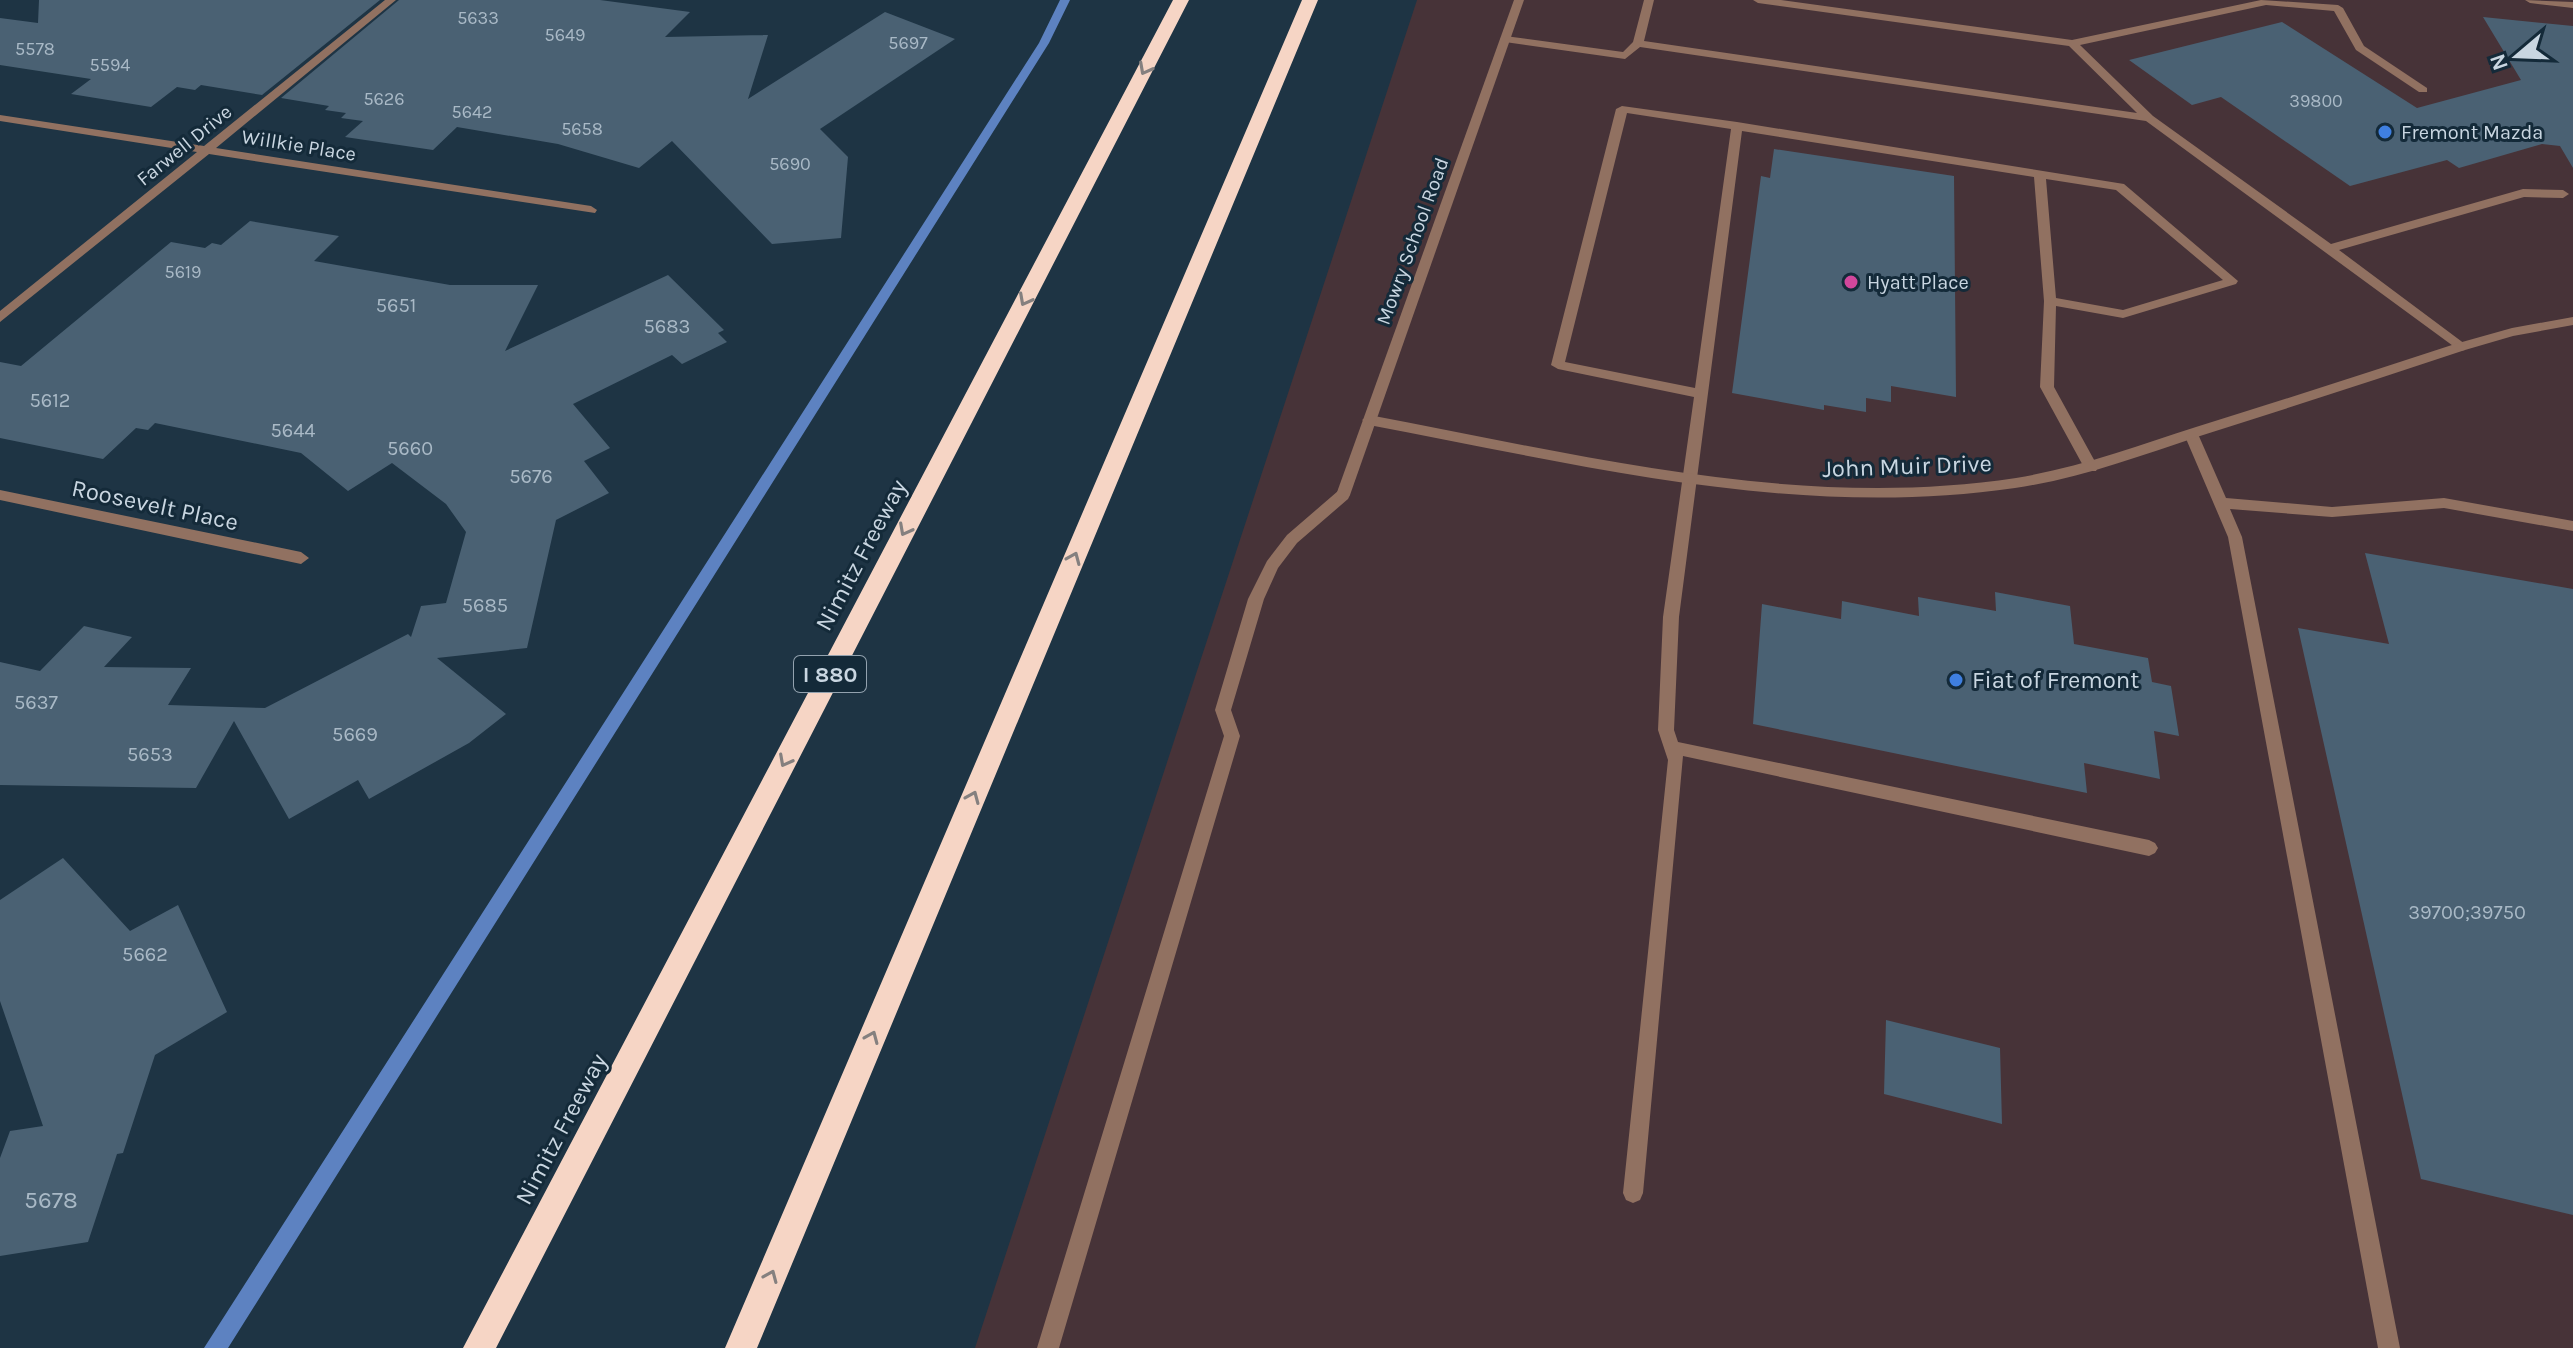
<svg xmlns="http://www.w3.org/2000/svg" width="2573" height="1348" font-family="Karla,sans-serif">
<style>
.commercial{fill:#473338}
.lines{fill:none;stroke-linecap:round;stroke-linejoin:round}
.stream{fill:#5d82c1;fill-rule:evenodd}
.building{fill:#4a6173}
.service{fill:#917161;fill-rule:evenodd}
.minor{fill:#917161;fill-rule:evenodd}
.tertiary{fill:#917161;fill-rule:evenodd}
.motorway{fill:#f6d5c5;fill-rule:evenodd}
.oneway{stroke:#85807f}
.shop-dot{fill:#3f7fe0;stroke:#142a39;stroke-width:3}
.hotel-dot{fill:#d1479c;stroke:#142a39;stroke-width:3}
.labels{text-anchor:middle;stroke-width:6;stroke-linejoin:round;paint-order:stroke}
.far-number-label{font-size:18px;fill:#a9b9c6}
.far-poi-label{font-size:20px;fill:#c9d6e1;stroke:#142a39;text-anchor:start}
.far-street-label{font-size:20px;fill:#c9d6e1;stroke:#142a39}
.number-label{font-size:20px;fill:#a9b9c6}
.shield{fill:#142a39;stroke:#93a2af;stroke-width:2}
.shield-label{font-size:22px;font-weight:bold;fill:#c9d6e1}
.street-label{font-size:24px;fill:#c9d6e1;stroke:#142a39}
.poi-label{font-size:24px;fill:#c9d6e1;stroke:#142a39;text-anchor:start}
.near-number-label{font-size:24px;fill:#a9b9c6}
</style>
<rect width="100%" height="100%" fill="#1e3444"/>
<path class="commercial" d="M 1417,0 L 2573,0 L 2573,1348 L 975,1348 Z"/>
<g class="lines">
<path class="stream" d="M 1060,0 L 1070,0 L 1049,43 L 228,1348 L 204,1348 L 1039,43 Z"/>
</g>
<path class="building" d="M 39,0 L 380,0 L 262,95 L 201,85 L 195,90 L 177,87 L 151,107 L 71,94 L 91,79 L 0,65 L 0,18 L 38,23 Z
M 399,0 L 600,0 L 690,12 L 665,37 L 768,35 L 748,99 L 885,12 L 955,39 L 820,129 L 848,157 L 841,238 L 772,244 L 672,141 L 639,168 L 558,144 L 457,127 L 433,150 L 345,137 L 363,121 L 341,118 L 346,113 L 325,110 L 329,106 L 281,98 Z
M 2483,17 L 2573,26 L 2573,168 L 2560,146 L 2542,144 L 2459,168 L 2447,160 L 2350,186 L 2221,97 L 2192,105 L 2129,60 L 2282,22 L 2417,108 L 2521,80 Z
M 1774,149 L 1954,176 L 1956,397 L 1891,386 L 1891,402 L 1866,398 L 1866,412 L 1824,405 L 1824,410 L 1732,393 L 1761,176 L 1770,178 Z
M 250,221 L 339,236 L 314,261 L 450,285 L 538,285 L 505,351 L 668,275 L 724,330 L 718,333 L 727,342 L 682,364 L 672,355 L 573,404 L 610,448 L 584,461 L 609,493 L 556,520 L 527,648 L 437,658 L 506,714 L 469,743 L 369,799 L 358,780 L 289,819 L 234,721 L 196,788 L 0,785 L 0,662 L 40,671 L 84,626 L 132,637 L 104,667 L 191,668 L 168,705 L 265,708 L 408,634 L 411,637 L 421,606 L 446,603 L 466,532 L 446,504 L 392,463 L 348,491 L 301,453 L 155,423 L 148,430 L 136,428 L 103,459 L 0,438 L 0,362 L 21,366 L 171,242 L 205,248 L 212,243 L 221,245 Z
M 2365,553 L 2573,589 L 2573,1215 L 2421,1179 L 2298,628 L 2389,644 Z
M 1995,592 L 2070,606 L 2074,644 L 2148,658 L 2152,682 L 2171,686 L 2179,736 L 2154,731 L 2160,779 L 2084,763 L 2087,793 L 1753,724 L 1762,604 L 1841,619 L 1842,601 L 1919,616 L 1918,597 L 1996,611 Z
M 63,858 L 130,931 L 178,905 L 227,1012 L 155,1055 L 123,1153 L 117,1154 L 88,1242 L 0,1256 L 0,1158 L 10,1131 L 43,1126 L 0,1001 L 0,900 Z
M 1886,1020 L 2000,1048 L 2002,1124 L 1884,1094 Z"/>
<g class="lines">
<path class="service" d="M 1644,0 L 1654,0 L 1644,41 L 2137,113 L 2069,46 L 1758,3 L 1753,0 L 1781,0 L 2072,40 L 2261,0 L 2338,5 L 2343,8 L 2364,46 L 2427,88 L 2427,92 L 2419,92 L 2356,50 L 2334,11 L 2266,5 L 2080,45 L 2153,116 L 2331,244 L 2523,189 L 2563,190 L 2569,194 L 2563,198 L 2524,197 L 2339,250 L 2465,344 L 2465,350 L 2460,351 L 2146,121 L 1640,47 L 1625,59 L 1505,42 L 1500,39 L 1505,36 L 1623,52 L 1633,42 Z
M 2525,0 L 2573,2 L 2573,8 L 2530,3 Z
M 1622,106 L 1737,122 L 2124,184 L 2238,281 L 2236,284 L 2123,318 L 2056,306 L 2054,387 L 2098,467 L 2096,471 L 2086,471 L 2040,387 L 2044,301 L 2034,177 L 1742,131 L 1679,617 L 1674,730 L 1678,742 L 2149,840 L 2155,843 L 2158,848 L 2155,853 L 2149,856 L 1683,756 L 1643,1193 L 1640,1200 L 1633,1203 L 1626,1200 L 1623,1193 L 1668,760 L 1658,730 L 1663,617 L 1694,397 L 1558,369 L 1551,365 L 1616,109 ZM 1627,113 L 1731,129 L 1695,388 L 1565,362 ZM 2046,179 L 2116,190 L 2223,280 L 2123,310 L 2056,298 Z
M 2191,429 L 2198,434 L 2226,498 L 2332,507 L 2444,498 L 2573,521 L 2573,531 L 2444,508 L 2332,517 L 2230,509 L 2242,537 L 2400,1348 L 2378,1348 L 2228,537 L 2184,434 Z
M 1343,490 L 1350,495 L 1348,499 L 1297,543 L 1278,568 L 1264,599 L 1231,710 L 1240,736 L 1059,1348 L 1037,1348 L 1224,736 L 1215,710 L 1248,599 L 1267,561 L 1287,535 L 1338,491 Z"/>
<path class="minor" d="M 385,0 L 396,0 L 216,148 L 591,206 L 597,210 L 595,213 L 209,154 L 0,322 L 0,311 L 197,152 L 0,121 L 0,115 L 204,146 Z
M 2573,317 L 2573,325 L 2513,336 L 2465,350 C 2377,379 2289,408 2200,436 C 2140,456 2078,479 2015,488 C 1797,520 1582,465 1369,425 L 1362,420 L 1369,415 C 1582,455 1798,511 2016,478 C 2077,468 2137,446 2196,427 C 2283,400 2369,372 2455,344 L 2512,328 Z
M 0,490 L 301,552 L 309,558 L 301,564 L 0,500 Z"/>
<path class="tertiary" d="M 1514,0 L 1524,0 L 1350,495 L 1343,500 L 1338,499 L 1336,495 Z"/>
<path class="motorway" d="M 1173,0 L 1189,0 L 496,1348 L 463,1348 Z
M 1302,0 L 1318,0 L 757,1348 L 725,1348 Z"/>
</g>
<defs><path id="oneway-chevron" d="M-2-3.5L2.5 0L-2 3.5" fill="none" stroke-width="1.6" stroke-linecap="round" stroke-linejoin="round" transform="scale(2)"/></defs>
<g class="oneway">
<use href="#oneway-chevron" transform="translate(1145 69) rotate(118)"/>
<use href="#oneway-chevron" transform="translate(1025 300) rotate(118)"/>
<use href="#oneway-chevron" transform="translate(905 530) rotate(118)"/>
<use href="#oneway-chevron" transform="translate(1074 558) rotate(-67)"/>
<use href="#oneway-chevron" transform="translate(785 761) rotate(118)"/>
<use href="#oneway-chevron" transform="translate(973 797) rotate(-67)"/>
<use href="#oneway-chevron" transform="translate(872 1037) rotate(-67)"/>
<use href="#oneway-chevron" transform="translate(771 1276) rotate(-67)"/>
</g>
<g class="shop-dot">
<circle cx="2385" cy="132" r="8"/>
<circle cx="1956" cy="680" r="8"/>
</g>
<circle class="hotel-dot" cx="1851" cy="282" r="8"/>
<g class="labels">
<g class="far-number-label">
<text x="478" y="24">5633</text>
<text x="565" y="41">5649</text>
<text x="908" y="49">5697</text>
<text x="35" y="55">5578</text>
<text x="110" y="71">5594</text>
<text x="384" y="105">5626</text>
<text x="2316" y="107">39800</text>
<text x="472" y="118">5642</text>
<text x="582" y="135">5658</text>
<text x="790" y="170">5690</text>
<text x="183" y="278">5619</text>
</g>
<g class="far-poi-label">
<text x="2401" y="139">Fremont Mazda</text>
<text x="1867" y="289">Hyatt Place</text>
</g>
<g class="far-street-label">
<text transform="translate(184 145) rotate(-39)" y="7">Farwell Drive</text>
<text transform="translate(299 145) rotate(9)" y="7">Willkie Place</text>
<text transform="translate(1412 241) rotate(-70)" y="7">Mowry School Road</text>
</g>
<g class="number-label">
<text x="396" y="312">5651</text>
<text x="667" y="333">5683</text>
<text x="50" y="407">5612</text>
<text x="293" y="437">5644</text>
<text x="410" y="455">5660</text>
<text x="531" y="483">5676</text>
<text x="485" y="612">5685</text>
<text x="36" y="709">5637</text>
<text x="355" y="741">5669</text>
<text x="150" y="761">5653</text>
<text x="2467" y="919">39700;39750</text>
<text x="145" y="961">5662</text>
</g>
<rect class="shield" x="794" y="656" width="72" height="36" rx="6"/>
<g class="shield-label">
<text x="830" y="682">I 880</text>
</g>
<g class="street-label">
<text transform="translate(1907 466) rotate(-2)" y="8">John Muir Drive</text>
<text transform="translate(155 505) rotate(12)" y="8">Roosevelt Place</text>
<text transform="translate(861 555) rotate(-62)" y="8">Nimitz Freeway</text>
<text transform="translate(561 1129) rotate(-62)" y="8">Nimitz Freeway</text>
</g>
<g class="poi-label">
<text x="1972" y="688">Fiat of Fremont</text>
</g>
<g class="near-number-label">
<text x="51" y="1208">5678</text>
</g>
</g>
<g transform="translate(2517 56) rotate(251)" stroke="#142a39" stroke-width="6" paint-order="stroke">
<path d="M0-6L14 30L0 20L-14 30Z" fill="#c9d6e1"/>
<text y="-12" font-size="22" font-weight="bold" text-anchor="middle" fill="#c9d6e1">N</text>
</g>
</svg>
